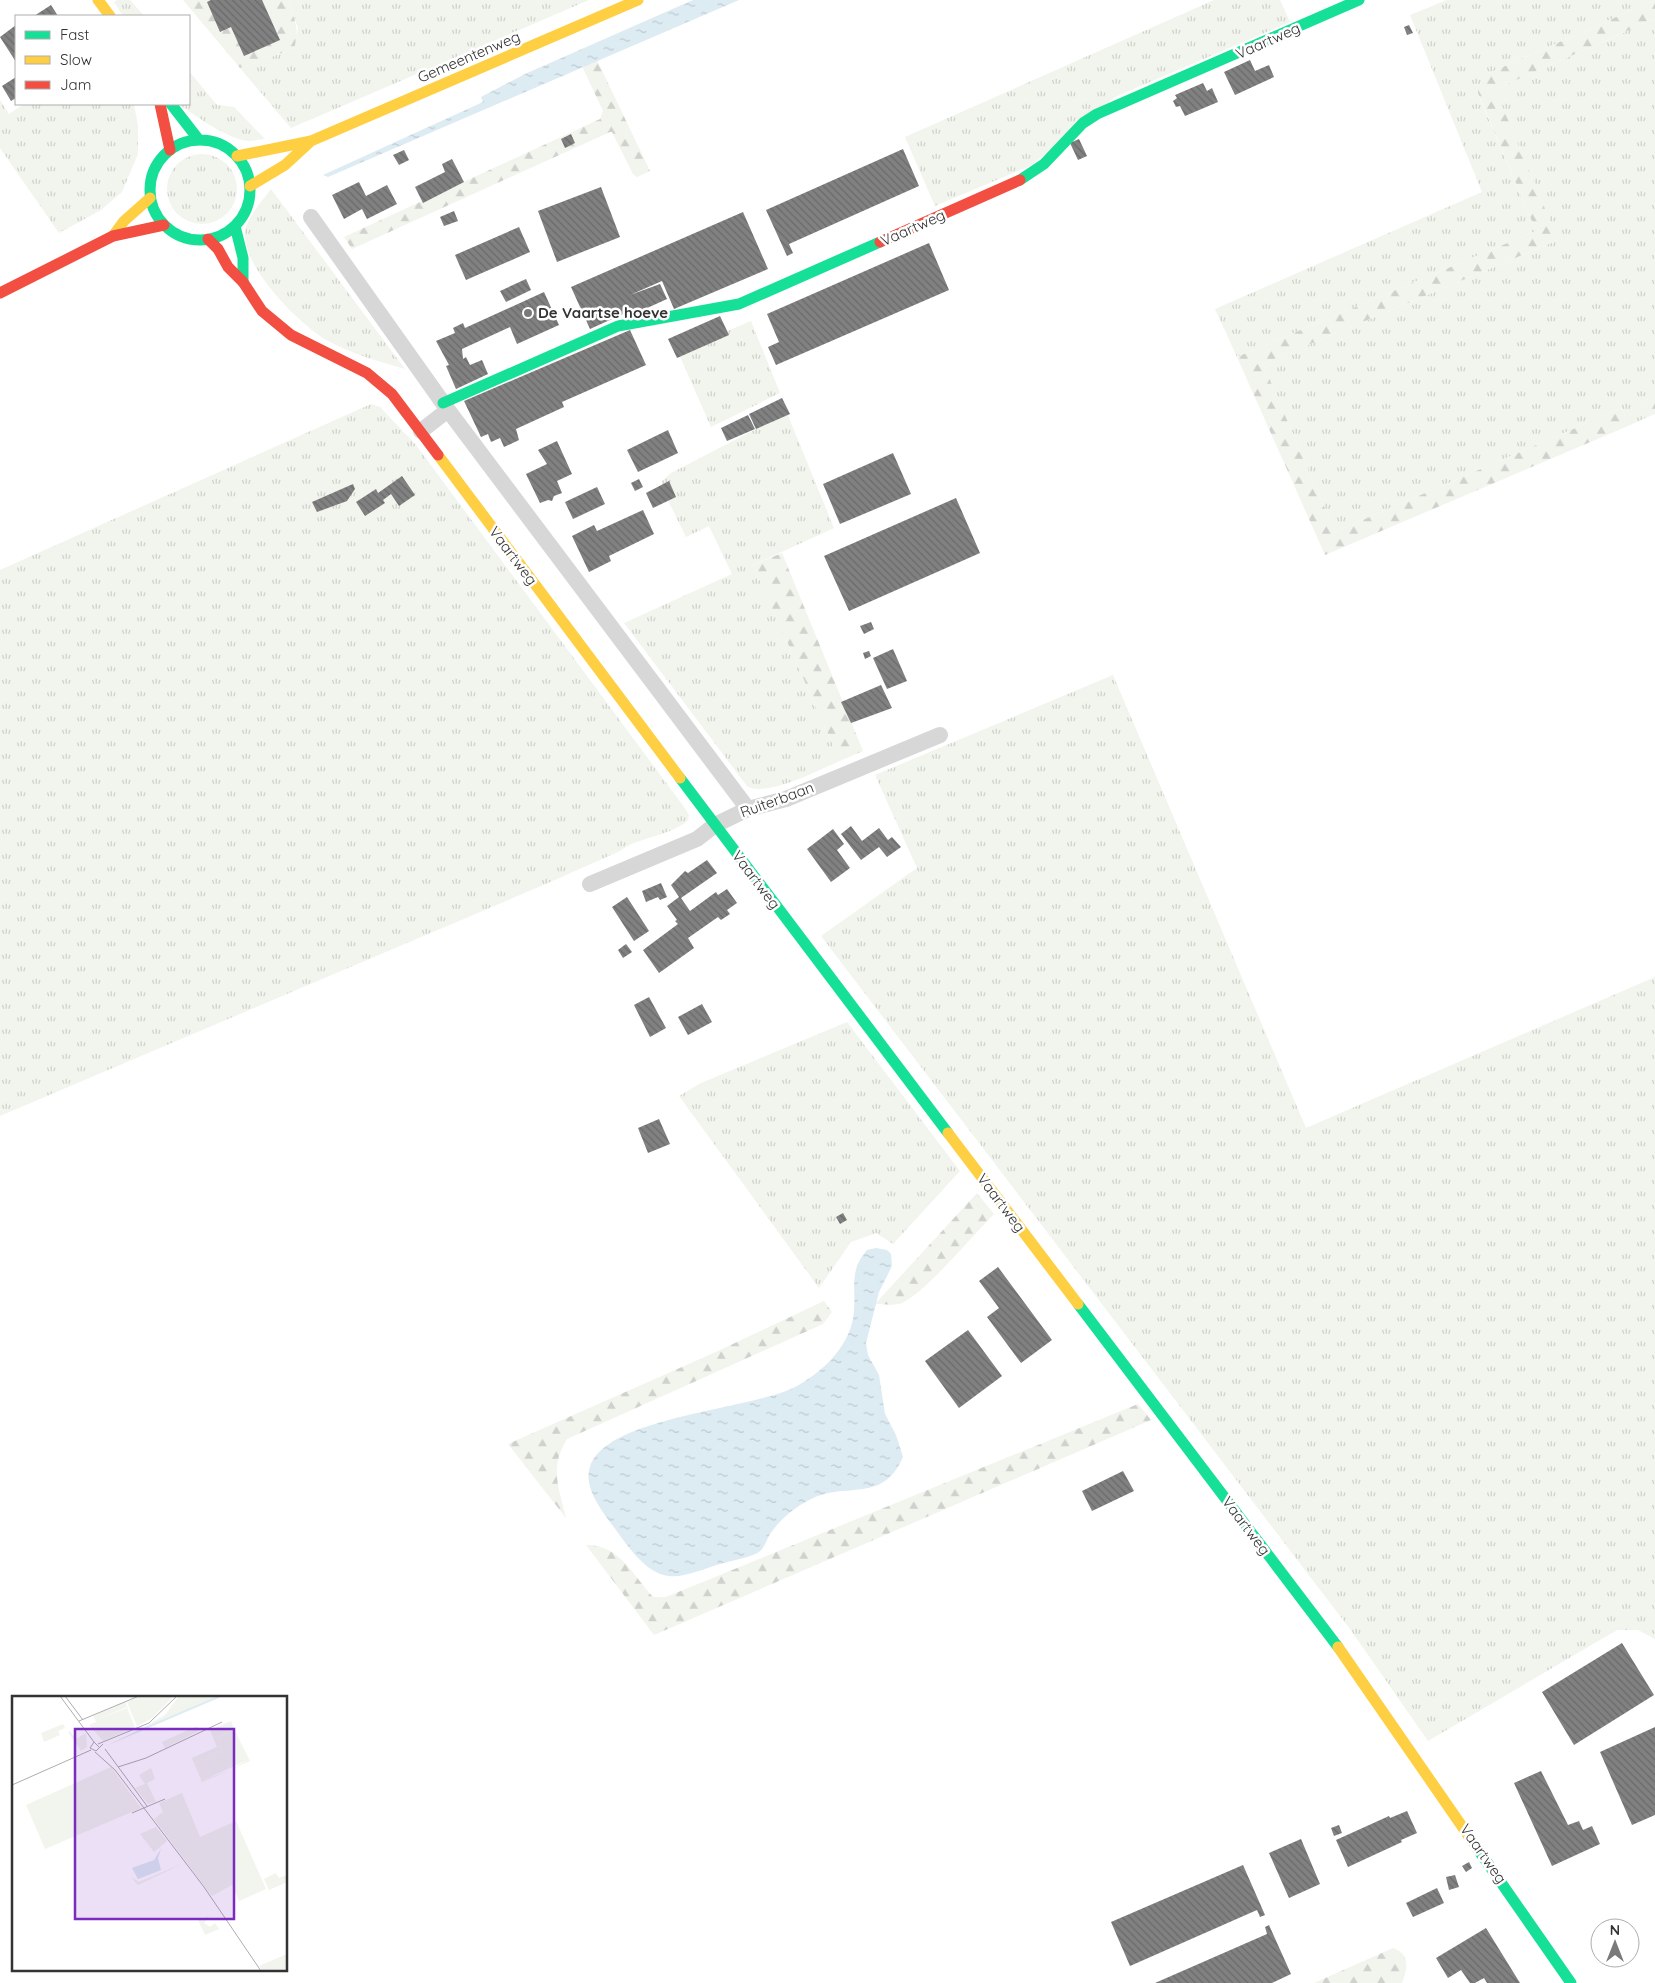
<svg xmlns="http://www.w3.org/2000/svg" width="1655" height="1983" font-family="Quicksand,sans-serif">
<style>
.grass{fill:url(#grass-tufts)}
.forest{fill:url(#forest-firs)}
.water{fill:url(#water-ripples)}
.building{fill:url(#building-back-hatch)}
.lines{fill:none;stroke-linecap:round;stroke-linejoin:round}
.street{stroke:#d7d7d7;stroke-width:16}
.fast{stroke:#16e098;stroke-width:11}
.slow{stroke:#ffcf43;stroke-width:11}
.jam{stroke:#f24e42;stroke-width:11}
.poi-dot{fill:#7a7a7a;stroke:#fff;stroke-width:2}
.labels{text-anchor:middle;stroke-width:5;stroke-linejoin:round;paint-order:stroke}
.street-label{font-size:15px;fill:#333;stroke:#fff}
.poi-label{font-size:15px;font-weight:bold;fill:#333;stroke:#fff;text-anchor:start}
.inset-road{fill:none;stroke:#adadad;stroke-width:1}
.view{fill:#7b2cbf;fill-opacity:0.15;stroke:#7b2cbf;stroke-width:2.5}
.inset-edge{fill:none;stroke:#333;stroke-width:2.5}
</style>
<defs>
<pattern id="grass-tufts" width="24" height="20" patternUnits="userSpaceOnUse" patternTransform="scale(1.25)"><rect width="24" height="20" fill="#f1f5ed"/><path d="M3 7l-1-3M5 7V3M7 7l1-3M15 17l-1-3M17 17v-4M19 17l1-3" fill="none" stroke="#cfd2cc"/></pattern>
<pattern id="forest-firs" width="22" height="20" patternUnits="userSpaceOnUse" patternTransform="scale(1.25)"><rect width="22" height="20" fill="#f1f5ed"/><path d="M5 1l3.5 6h-7zM16 11l3.5 6h-7z" fill="#cfd2cc"/></pattern>
<pattern id="water-ripples" width="26" height="14" patternUnits="userSpaceOnUse" patternTransform="scale(1.25)"><rect width="26" height="14" fill="#ddebf3"/><path d="M2 4q2-2 4 0t4 0M15 11q2-2 4 0t4 0" fill="none" stroke="#becad1"/></pattern>
<pattern id="building-back-hatch" width="6" height="6" patternUnits="userSpaceOnUse" patternTransform="scale(1.25)"><rect width="6" height="6" fill="#818181"/><path d="M-1 5l2 2M0 0l6 6M5-1l2 2" fill="none" stroke="#6a6a6a"/></pattern>
</defs>
<rect width="100%" height="100%" fill="#fff"/>
<path class="grass" d="M 117,0 L 130,0 L 144,16 L 123,16 L 114,2 Z
M 288,0 L 589,0 L 291,128 L 240,68 L 293,49 L 298,28 Z
M 1214,0 L 1280,0 L 1290,22 L 1115,97 L 1030,166 L 935,206 L 905,137 Z
M 1447,0 L 1655,0 L 1487,74 L 1478,87 L 1478,94 L 1536,231 L 1237,357 L 1215,309 L 1482,192 L 1410,15 Z
M 1655,19 L 1655,396 L 1644,401 L 1650,416 L 1628,426 L 1622,408 L 1335,532 L 1263,364 L 1558,240 L 1495,91 L 1498,88 Z
M 189,71 L 217,105 L 234,107 L 265,139 C 260,139 254,141 249,141 C 229,140 196,116 180,105 L 189,104 Z
M 0,100 L 9,114 L 24,104 L 134,104 L 138,126 L 138,154 L 122,192 L 101,210 L 59,233 L 0,148 Z
M167 189a35 35 0 1 1 70 0a35 35 0 1 1-70 0Z
M 271,189 L 405,369 C 380,362 353,354 330,342 C 301,327 236,262 246,227 C 250,214 263,200 271,189 Z
M 751,321 L 780,393 L 711,427 L 678,352 Z
M 371,404 L 380,407 L 416,445 L 684,807 L 689,815 L 688,820 C 674,835 635,838 620,851 L 548,883 L 0,1116 L 0,570 Z
M 787,413 L 834,528 L 753,565 L 840,761 C 820,769 767,798 747,786 L 624,623 L 732,574 L 709,526 L 686,537 L 662,488 L 662,481 L 671,473 Z
M 1113,675 L 1306,1128 L 1655,977 L 1655,1639 L 1638,1630 L 1617,1630 L 1428,1741 L 1350,1629 L 821,936 L 917,868 L 875,775 Z
M 847,1022 L 960,1171 L 893,1244 L 876,1233 L 851,1242 L 819,1288 L 679,1096 L 701,1083 Z"/>
<path class="forest" d="M 183,0 L 288,0 C 294,18 301,31 293,49 L 240,68 Z
M 1655,0 L 1655,19 L 1498,88 L 1496,91 L 1558,240 L 1263,364 L 1335,532 L 1622,408 L 1628,426 L 1325,555 L 1237,357 L 1536,231 L 1478,93 L 1478,87 L 1487,74 Z
M 597,60 L 650,171 L 637,177 L 633,174 L 612,132 L 610,132 L 352,249 L 344,237 L 600,119 L 603,111 L 582,66 Z
M 1655,396 L 1655,414 L 1650,416 L 1644,401 Z
M 782,553 L 863,751 L 840,761 L 753,565 Z
M 977,1193 L 994,1214 C 972,1236 927,1291 902,1303 C 895,1306 883,1304 875,1304 Z
M 824,1301 L 832,1312 L 823,1324 L 567,1439 C 549,1468 559,1487 566,1518 L 508,1444 L 718,1351 Z
M 1138,1404 L 1151,1420 L 654,1635 L 586,1545 C 620,1545 631,1573 653,1597 L 666,1597 Z
M 1393,1948 C 1410,1954 1408,1968 1402,1983 L 1314,1983 Z"/>
<path class="water" d="M 693,0 L 739,0 L 328,177 L 323,175 L 483,102 L 481,97 L 525,74 Z
M 876,1248 L 887,1250 L 891,1254 L 892,1266 L 879,1292 L 866,1343 L 868,1355 L 879,1375 L 885,1414 L 896,1435 L 903,1457 C 883,1503 849,1482 813,1498 C 795,1507 781,1518 770,1534 C 767,1539 764,1549 759,1552 C 752,1557 730,1561 720,1564 C 705,1568 685,1578 669,1576 C 645,1574 626,1543 613,1526 C 602,1511 583,1487 590,1467 C 605,1416 753,1410 797,1386 C 824,1371 852,1344 854,1311 C 856,1286 849,1271 867,1250 Z"/>
<path class="building" d="M 211,0 L 262,0 L 280,40 L 244,56 L 231,27 L 220,32 L 207,2 Z
M 51,5 L 58,16 L 34,16 Z
M 16,25 L 16,62 L 0,37 Z
M 1409,25 L 1413,33 L 1407,35 L 1404,27 Z
M 1250,60 L 1255,71 L 1269,65 L 1274,77 L 1235,95 L 1224,72 Z
M 16,77 L 16,98 L 11,101 L 2,86 Z
M 1203,83 L 1207,91 L 1212,88 L 1218,102 L 1185,116 L 1180,106 L 1176,107 L 1173,101 L 1177,98 L 1175,95 Z
M 571,134 L 575,143 L 565,148 L 561,139 Z
M 1079,139 L 1087,156 L 1078,160 L 1070,143 Z
M 903,149 L 919,186 L 789,244 L 793,253 L 787,256 L 766,210 Z
M 404,150 L 409,160 L 399,165 L 393,155 Z
M 452,159 L 464,182 L 423,203 L 415,187 L 445,172 L 442,164 Z
M 359,182 L 366,196 L 387,185 L 397,204 L 367,219 L 362,209 L 344,219 L 332,195 Z
M 601,187 L 620,237 L 557,262 L 538,211 Z
M 454,211 L 458,221 L 444,226 L 440,217 Z
M 743,212 L 768,269 L 674,309 L 662,281 L 630,295 L 660,284 L 667,299 L 634,314 L 632,310 L 590,329 L 571,287 Z
M 519,227 L 530,252 L 466,280 L 455,255 Z
M 929,243 L 949,290 L 776,365 L 768,347 L 779,342 L 767,314 Z
M 526,279 L 531,290 L 506,302 L 500,291 Z
M 544,292 L 559,325 L 517,344 L 510,327 L 462,349 L 463,359 L 466,357 L 470,365 L 482,360 L 488,374 L 456,389 L 446,366 L 449,365 L 436,341 L 455,333 L 453,328 L 463,323 L 465,328 Z
M 720,316 L 729,335 L 677,358 L 668,339 Z
M 630,330 L 646,365 L 562,402 L 564,407 L 516,429 L 519,440 L 504,447 L 500,438 L 491,442 L 488,434 L 481,437 L 464,401 Z
M 782,398 L 790,414 L 756,429 L 749,414 Z
M 748,415 L 755,429 L 727,441 L 721,428 Z
M 668,430 L 678,453 L 638,472 L 627,450 Z
M 557,441 L 572,474 L 557,481 L 562,493 L 554,496 L 552,501 L 548,500 L 540,503 L 526,474 L 547,464 L 538,450 Z
M 893,453 L 911,494 L 840,524 L 823,484 Z
M 402,476 L 415,495 L 399,506 L 391,494 L 383,500 L 385,503 L 365,516 L 356,502 L 376,489 L 378,493 Z
M 639,479 L 643,487 L 635,491 L 631,483 Z
M 669,481 L 676,497 L 653,508 L 646,493 Z
M 353,484 L 355,489 L 347,501 L 317,512 L 312,502 Z
M 597,487 L 605,504 L 573,519 L 565,502 Z
M 956,498 L 980,553 L 849,611 L 824,556 Z
M 643,510 L 654,534 L 609,556 L 611,561 L 589,572 L 572,536 L 594,525 L 597,531 Z
M 871,622 L 874,629 L 864,634 L 860,626 Z
M 893,649 L 907,681 L 887,689 L 873,658 Z
M 869,651 L 871,656 L 865,659 L 863,653 Z
M 881,685 L 892,708 L 851,723 L 841,702 Z
M 851,826 L 862,841 L 879,828 L 888,840 L 892,837 L 901,847 L 887,857 L 879,847 L 861,860 L 841,834 Z
M 833,829 L 844,844 L 837,850 L 850,868 L 831,882 L 807,849 Z
M 707,860 L 717,873 L 681,898 L 690,911 L 716,892 L 718,895 L 727,889 L 737,903 L 727,910 L 730,914 L 721,920 L 718,917 L 688,938 L 694,948 L 659,973 L 643,950 L 678,924 L 675,921 L 677,920 L 667,906 L 679,897 L 671,885 L 685,871 L 688,873 Z
M 661,883 L 667,897 L 660,900 L 658,897 L 646,902 L 642,891 Z
M 627,897 L 649,931 L 634,941 L 612,907 Z
M 626,944 L 632,952 L 623,958 L 618,950 Z
M 649,997 L 666,1028 L 650,1037 L 634,1005 Z
M 702,1004 L 712,1022 L 688,1035 L 678,1017 Z
M 659,1119 L 670,1144 L 648,1153 L 638,1128 Z
M 843,1213 L 847,1220 L 840,1224 L 836,1217 Z
M 998,1267 L 1052,1340 L 1021,1363 L 987,1317 L 999,1308 L 979,1281 Z
M 968,1330 L 1002,1376 L 959,1408 L 925,1361 Z
M 1123,1471 L 1134,1491 L 1092,1511 L 1082,1491 Z
M 1622,1643 L 1654,1695 L 1574,1745 L 1542,1692 Z
M 1655,1727 L 1655,1815 L 1632,1825 L 1600,1752 Z
M 1541,1771 L 1568,1825 L 1579,1821 L 1583,1830 L 1592,1826 L 1600,1844 L 1552,1866 L 1514,1783 Z
M 1407,1811 L 1417,1833 L 1401,1840 L 1402,1842 L 1348,1867 L 1336,1840 L 1389,1816 L 1390,1818 Z
M 1339,1825 L 1342,1833 L 1334,1836 L 1331,1828 Z
M 1301,1839 L 1320,1884 L 1289,1898 L 1269,1853 Z
M 1469,1862 L 1472,1868 L 1466,1872 L 1462,1866 Z
M 1243,1865 L 1265,1915 L 1260,1917 L 1257,1910 L 1130,1966 L 1111,1922 Z
M 1455,1875 L 1459,1887 L 1449,1890 L 1446,1877 Z
M 1437,1888 L 1444,1903 L 1413,1917 L 1406,1903 Z
M 1269,1925 L 1291,1974 L 1272,1983 L 1155,1983 L 1267,1934 L 1265,1927 Z
M 1486,1928 L 1520,1983 L 1487,1983 L 1484,1978 L 1475,1983 L 1470,1983 L 1461,1970 L 1448,1978 L 1436,1958 Z"/>
<g class="lines">
<path class="street" d="M 311,217 L 448,410 L 748,809
M 421,431 L 448,410
M 590,884 L 697,839 L 715,825 L 748,809 L 786,799 L 940,735"/>
<path class="fast" d="M 171,104 L 199,140
M150 190a50 50 0 1 1 100 0a50 50 0 1 1-100 0Z
M 1020,180 L 1044,164 L 1083,123 L 1097,114 L 1359,0
M 235,226 L 243,258 L 243,282
M 443,403 L 618,326 L 739,304 L 880,242
M 680,778 L 948,1133
M 1078,1304 L 1338,1647
M 1477,1848 L 1571,1983"/>
<path class="slow" d="M 98,0 L 110,16
M 237,156 L 311,141 L 638,0
M 250,186 L 285,165 L 311,141
M 113,236 L 124,221 L 150,198
M 438,455 L 680,778
M 948,1133 L 1078,1304
M 1338,1647 L 1477,1848"/>
<path class="jam" d="M 160,104 L 170,150
M 208,239 L 218,249 L 228,267 L 243,282 L 262,311 L 291,335 L 367,373 L 392,394 L 438,455
M 880,242 L 1020,180
M 0,293 L 113,236 L 164,225"/>
</g>
<circle class="poi-dot" cx="528" cy="313" r="5"/>
<g class="labels">
<g class="street-label">
<text transform="translate(1268 41) rotate(-24)" y="5">Vaartweg</text>
<text transform="translate(469 57) rotate(-23)" y="5">Gemeentenweg</text>
<text transform="translate(913 228) rotate(-24)" y="5">Vaartweg</text>
<text transform="translate(513 556) rotate(53)" y="5">Vaartweg</text>
<text transform="translate(777 800) rotate(-20)" y="5">Ruiterbaan</text>
<text transform="translate(756 880) rotate(53)" y="5">Vaartweg</text>
<text transform="translate(1001 1203) rotate(53)" y="5">Vaartweg</text>
<text transform="translate(1246 1526) rotate(53)" y="5">Vaartweg</text>
<text transform="translate(1483 1854) rotate(55)" y="5">Vaartweg</text>
</g>
<g class="poi-label">
<text x="538" y="318">De Vaartse hoeve</text>
</g>
</g>
<g transform="translate(12 1696)">
<rect width="275" height="275" fill="#fff"/>
<path d="M 130,0 L 162,0 L 139,23 L 125,30 L 115,6 ZM 167,0 L 206,0 L 167,17 L 163,5 ZM 115,12 L 123,31 L 91,45 L 86,39 L 92,36 L 87,23 ZM 219,25 L 222,33 L 205,41 L 210,55 L 182,67 L 180,62 L 205,51 L 198,34 ZM 51,28 L 53,32 L 46,35 L 48,39 L 32,46 L 29,37 ZM 185,30 L 187,35 L 153,52 L 150,46 ZM 222,34 L 236,64 L 191,84 L 184,68 L 212,56 L 207,41 ZM 58,35 L 64,43 L 74,37 L 75,51 L 69,55 L 56,36 ZM 99,71 L 129,112 L 33,153 L 14,109 ZM 139,72 L 143,83 L 135,87 L 144,106 L 136,108 L 123,92 L 133,88 L 127,79 ZM 170,97 L 188,141 L 224,125 L 254,193 L 227,205 L 220,189 L 200,200 L 142,123 L 151,116 L 147,107 ZM 144,131 L 155,145 L 142,156 L 128,138 ZM 264,177 L 267,182 L 275,179 L 275,186 L 257,194 L 252,183 ZM 275,258 L 275,275 L 251,275 L 247,270 Z" fill="#f1f5ed"/>
<path d="M 163,5 L 167,17 L 133,31 L 154,18 ZM 113,6 L 125,30 L 115,11 L 87,23 L 92,35 L 86,39 L 77,29 L 84,26 L 81,20 ZM 222,33 L 238,65 L 221,73 L 236,64 L 222,34 L 207,41 L 213,56 L 184,68 L 191,84 L 219,74 L 190,86 L 182,67 L 210,55 L 205,41 ZM 172,167 L 126,189 L 119,181 L 127,186 ZM 197,220 L 192,227 L 198,231 L 203,227 L 207,233 L 193,239 L 186,224 Z" fill="#f1f5ed"/>
<path d="M 206,0 L 211,0 L 94,50 L 133,31 ZM 149,153 L 146,162 L 149,174 L 126,183 L 120,172 L 142,164 Z" fill="#ddebf3"/>
<path class="inset-road" d="M 48,0 L 82,46M 53,0 L 71,24M 67,25 L 127,0M 86,48 L 137,27 L 165,0M 87,51 L 82,46 L 78,52 L 84,55 L 91,48M 93,53 L 135,110M 83,56 L 103,74 L 192,191 L 249,275M 106,71 L 134,62 L 210,26M 0,89 L 79,54M 120,117 L 153,103"/>
<path class="view" d="M 63,33 L 222,33 L 222,223 L 63,223 Z"/>
<rect width="275" height="275" class="inset-edge"/>
</g>
<rect x="15" y="15" width="175" height="90" fill="#ffffff" stroke="#adadad"/>
<rect x="25" y="31" width="25" height="8" fill="#16e098" stroke="#adadad"/>
<text x="60" y="40" font-size="15" fill="#333333">Fast</text>
<rect x="25" y="56" width="25" height="8" fill="#ffcf43" stroke="#adadad"/>
<text x="60" y="65" font-size="15" fill="#333333">Slow</text>
<rect x="25" y="81" width="25" height="8" fill="#f24e42" stroke="#adadad"/>
<text x="60" y="90" font-size="15" fill="#333333">Jam</text>
<g transform="translate(1615 1943)"><circle r="24" fill="#ffffff" stroke="#adadad"/>
<path d="M0-4L9 19L0 12L-9 19Z" fill="#7a7a7a"/>
<text y="-8" font-size="14" font-weight="bold" text-anchor="middle" fill="#333333">N</text>
</g>
</svg>
